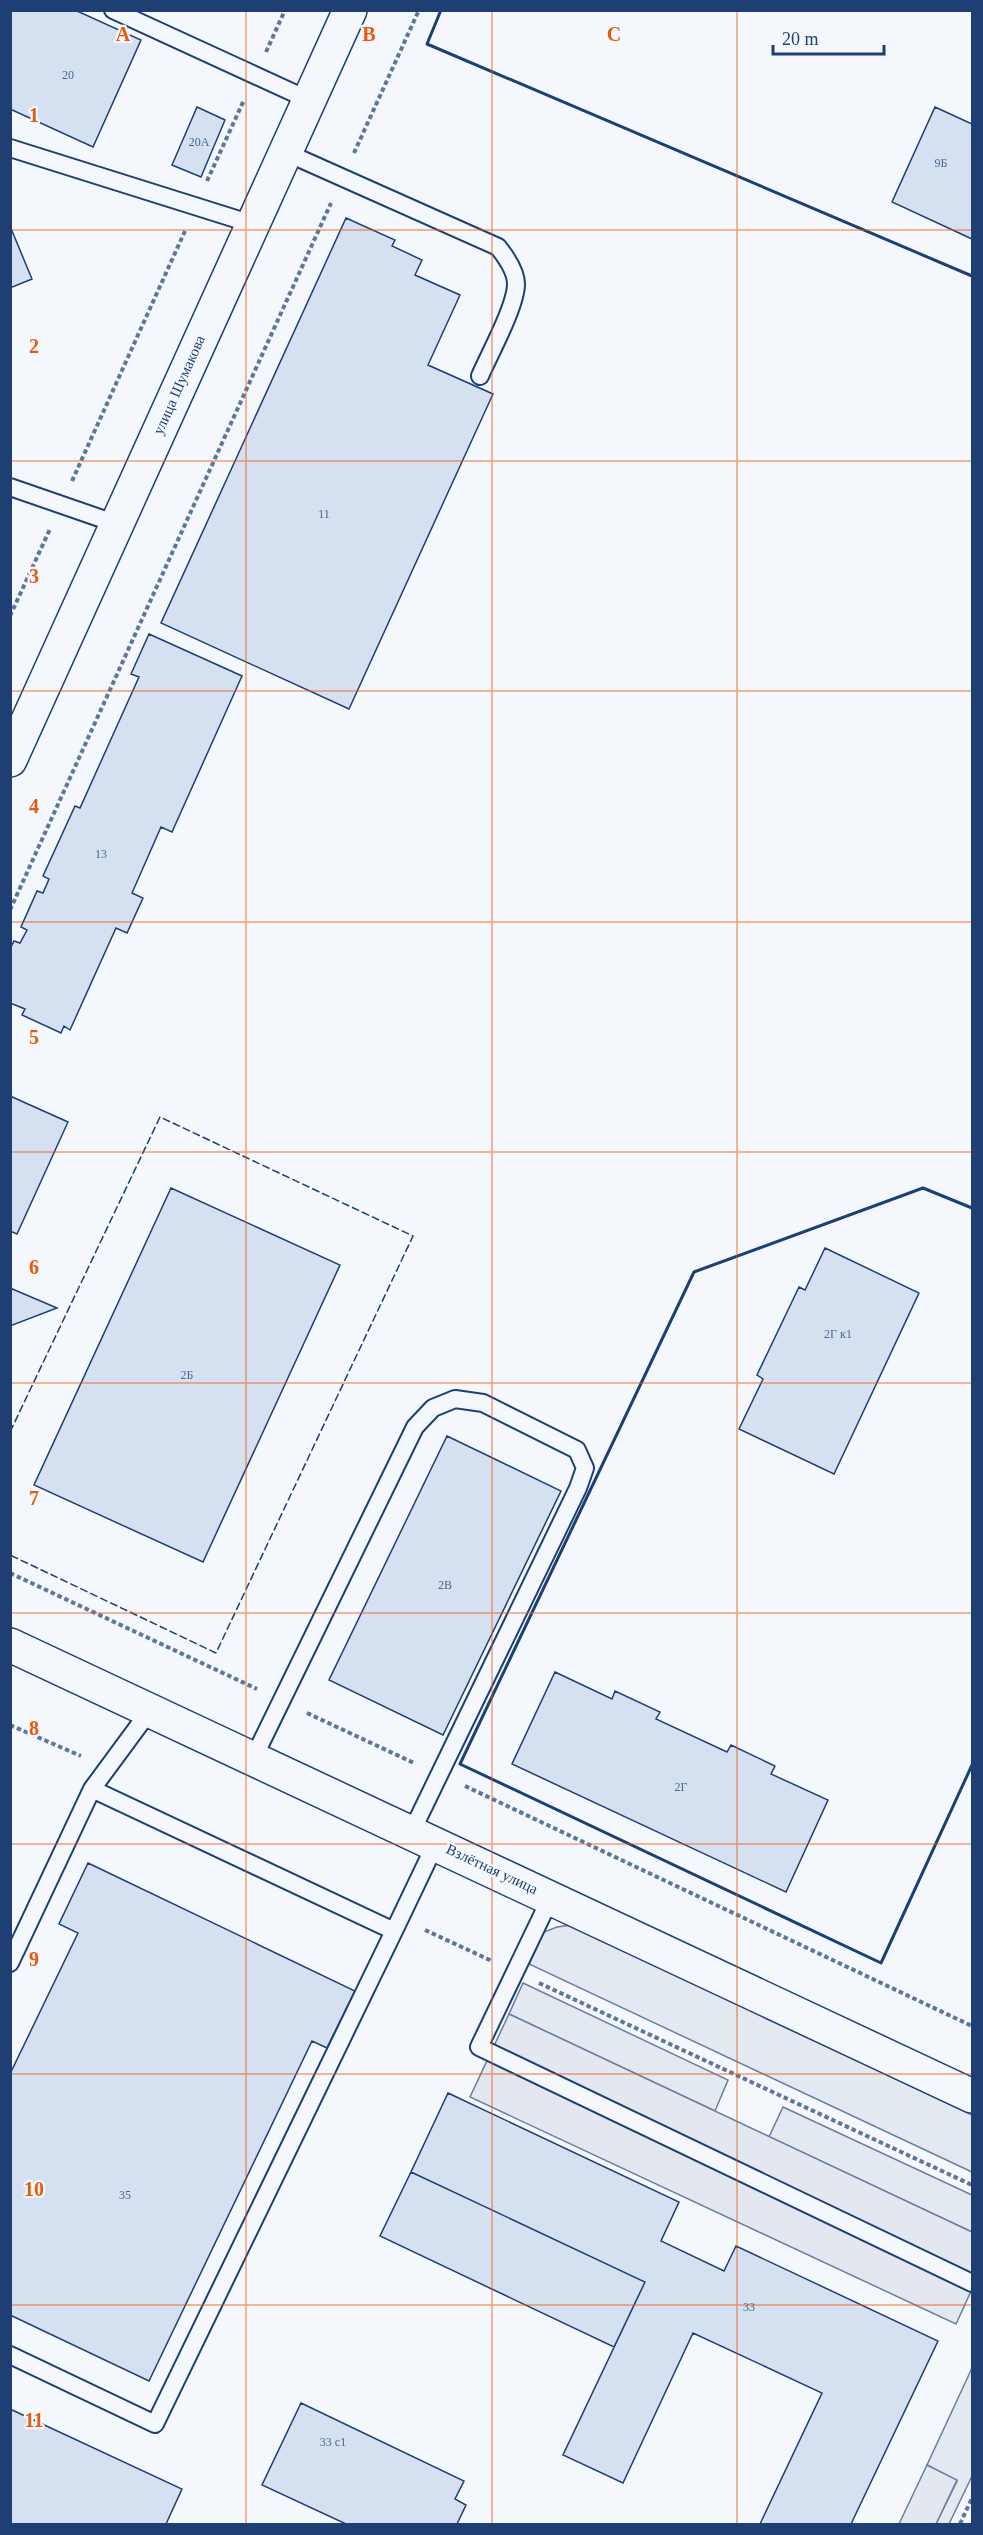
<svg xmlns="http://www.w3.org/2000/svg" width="983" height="2535" font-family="'Times New Roman',serif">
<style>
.green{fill:#e3e9f0;stroke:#687fa3;stroke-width:1.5}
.parking{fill:#e3e8f0;stroke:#687fa3;stroke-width:1.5}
.building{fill:#d5e0f0;stroke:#1d3f73;stroke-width:1.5}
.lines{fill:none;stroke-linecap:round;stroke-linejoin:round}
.service-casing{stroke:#1d3f73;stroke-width:20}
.minor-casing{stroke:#1d3f73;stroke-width:36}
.path{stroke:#5e769c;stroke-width:4;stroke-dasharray:4.5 3;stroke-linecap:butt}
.service{stroke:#f4f7fb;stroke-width:16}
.minor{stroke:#f4f7fb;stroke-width:33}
.fence{stroke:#1d3f73;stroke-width:1.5;stroke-dasharray:8 3;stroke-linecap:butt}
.wall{stroke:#1d3f73;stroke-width:3}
.grid{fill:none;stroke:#e8590c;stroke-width:1.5;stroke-opacity:0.55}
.labels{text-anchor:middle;stroke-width:4.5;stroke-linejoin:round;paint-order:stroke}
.number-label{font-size:12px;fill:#4b6792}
.street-label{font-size:15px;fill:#1d3f73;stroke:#f4f7fb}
.grid-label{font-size:20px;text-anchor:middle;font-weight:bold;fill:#e8590c;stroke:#f4f7fb;stroke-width:4.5;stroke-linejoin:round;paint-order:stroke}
</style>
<rect width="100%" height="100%" fill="#f4f7fb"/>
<path class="green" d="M 572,1925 L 972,2115 L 972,2172 L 529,1964 L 544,1932 L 557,1927 Z
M 523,1983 L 728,2080 L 715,2111 L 509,2014 Z
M 783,2107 L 972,2195 L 972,2232 L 769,2137 Z
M 972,2368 L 972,2476 L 949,2524 L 936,2524 L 957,2481 L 927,2465 Z"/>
<path class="parking" d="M 509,2014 L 972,2232 L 972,2289 L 956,2324 L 470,2097 Z
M 927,2465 L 957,2480 L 936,2524 L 899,2524 Z"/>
<path class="building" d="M 10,10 L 75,10 L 141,40 L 93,147 L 10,109 Z
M 197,107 L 225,120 L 201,177 L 172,165 Z
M 935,107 L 972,124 L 972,239 L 892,202 Z
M 346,218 L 395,240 L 392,246 L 422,260 L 415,275 L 460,295 L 428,365 L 493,394 L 349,709 L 161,623 Z
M 10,226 L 32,279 L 10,288 Z
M 149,634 L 242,676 L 172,832 L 161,827 L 132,893 L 143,898 L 127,933 L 116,928 L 70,1030 L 64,1026 L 61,1033 L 22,1015 L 25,1009 L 10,1003 L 10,949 L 14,941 L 20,943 L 27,930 L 21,927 L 37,891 L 43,893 L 49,879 L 43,876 L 75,806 L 80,808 L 139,677 L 131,674 Z
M 10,1096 L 68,1122 L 17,1234 L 10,1231 Z
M 171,1188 L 340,1265 L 203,1562 L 34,1485 Z
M 825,1248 L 919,1293 L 834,1474 L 739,1429 L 763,1379 L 757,1375 L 799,1287 L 805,1290 Z
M 10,1288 L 57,1308 L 10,1326 Z
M 447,1436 L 561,1491 L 443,1735 L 329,1680 Z
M 555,1672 L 612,1699 L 615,1691 L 660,1712 L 656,1719 L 727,1752 L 731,1745 L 775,1766 L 771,1774 L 828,1800 L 786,1892 L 512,1764 Z
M 88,1863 L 355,1991 L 327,2048 L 312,2041 L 149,2381 L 10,2315 L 10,2074 L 78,1933 L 59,1924 Z
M 448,2093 L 679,2202 L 661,2241 L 724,2271 L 736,2246 L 938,2341 L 851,2524 L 760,2524 L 822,2393 L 693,2333 L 623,2483 L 563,2455 L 645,2282 L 411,2172 Z
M 411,2172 L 645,2282 L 614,2347 L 380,2236 Z
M 301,2403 L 464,2481 L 455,2499 L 466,2505 L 457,2524 L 346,2524 L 262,2485 Z
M 10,2409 L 182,2489 L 166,2524 L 10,2524 Z"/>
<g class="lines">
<defs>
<path id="service" d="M 113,10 L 309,100
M 10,148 L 252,224
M 285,152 L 498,247 C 506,257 516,271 516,284 C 516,306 489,355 480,376
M 10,487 L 117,524
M 254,1757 L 415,1427 L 433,1408 L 455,1399 L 483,1403 L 577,1450 L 585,1468 L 578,1488 L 412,1831
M 551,1897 L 479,2047 L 972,2283
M 394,1931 L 436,1843
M 10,1963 L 92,1789 L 151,1709
M 10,2355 L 155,2424 L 394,1931 L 92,1789"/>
<path id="minor" d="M 10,760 L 350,10
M 10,1645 L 972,2096"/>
</defs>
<use href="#service" class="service-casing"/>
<use href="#minor" class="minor-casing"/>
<path class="path" d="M 266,52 L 285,10
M 354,153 L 419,10
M 207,181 L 244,100
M 72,481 L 185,231
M 10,616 L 50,529
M 10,910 L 331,203
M 10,1573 L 257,1689
M 307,1713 L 414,1763
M 10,1725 L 81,1756
M 465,1786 L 972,2026
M 425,1930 L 492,1961
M 539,1983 L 972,2185
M 960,2524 L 972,2498"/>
<use href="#service" class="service"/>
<use href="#minor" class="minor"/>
<path class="fence" d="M 10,1432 L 160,1117 L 413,1236 L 216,1653 L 10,1555"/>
<path class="wall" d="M 441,10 L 427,44 L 972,276
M 972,1208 L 923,1188 L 694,1272 L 460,1764 L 881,1963 L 972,1765"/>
</g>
<path class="grid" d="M 246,10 L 246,2524M 492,10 L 492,2524M 737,10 L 737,2524M 10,230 L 972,230M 10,461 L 972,461M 10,691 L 972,691M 10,922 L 972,922M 10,1152 L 972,1152M 10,1383 L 972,1383M 10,1613 L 972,1613M 10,1844 L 972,1844M 10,2074 L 972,2074M 10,2305 L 972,2305"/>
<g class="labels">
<g class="number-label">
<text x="68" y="79">20</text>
<text x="199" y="146">20А</text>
<text x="941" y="167">9Б</text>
<text x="324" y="518">11</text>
<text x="101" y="858">13</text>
<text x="838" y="1338">2Г к1</text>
<text x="187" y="1379">2Б</text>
<text x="445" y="1589">2В</text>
<text x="681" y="1791">2Г</text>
<text x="125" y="2199">35</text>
<text x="749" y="2311">33</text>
<text x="333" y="2446">33 с1</text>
</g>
<g class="street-label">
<text transform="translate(179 385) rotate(-66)" y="5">улица Шумакова</text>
<text transform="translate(492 1869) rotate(25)" y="5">Взлётная улица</text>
</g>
</g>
<g class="grid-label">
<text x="123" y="41">A</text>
<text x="369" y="41">B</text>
<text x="614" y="41">C</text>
<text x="34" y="122">1</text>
<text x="34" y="353">2</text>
<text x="34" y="583">3</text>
<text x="34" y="813">4</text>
<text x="34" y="1044">5</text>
<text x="34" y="1274">6</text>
<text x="34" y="1505">7</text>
<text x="34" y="1735">8</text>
<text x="34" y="1966">9</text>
<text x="34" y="2196">10</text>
<text x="34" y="2427">11</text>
</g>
<rect width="983" height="2535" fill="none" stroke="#1d3f73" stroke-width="24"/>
<path d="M773 45v9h111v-9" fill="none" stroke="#1d3f73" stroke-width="3"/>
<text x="782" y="45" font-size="18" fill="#1d3f73" stroke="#f4f7fb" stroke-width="4.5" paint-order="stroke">20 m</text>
</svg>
